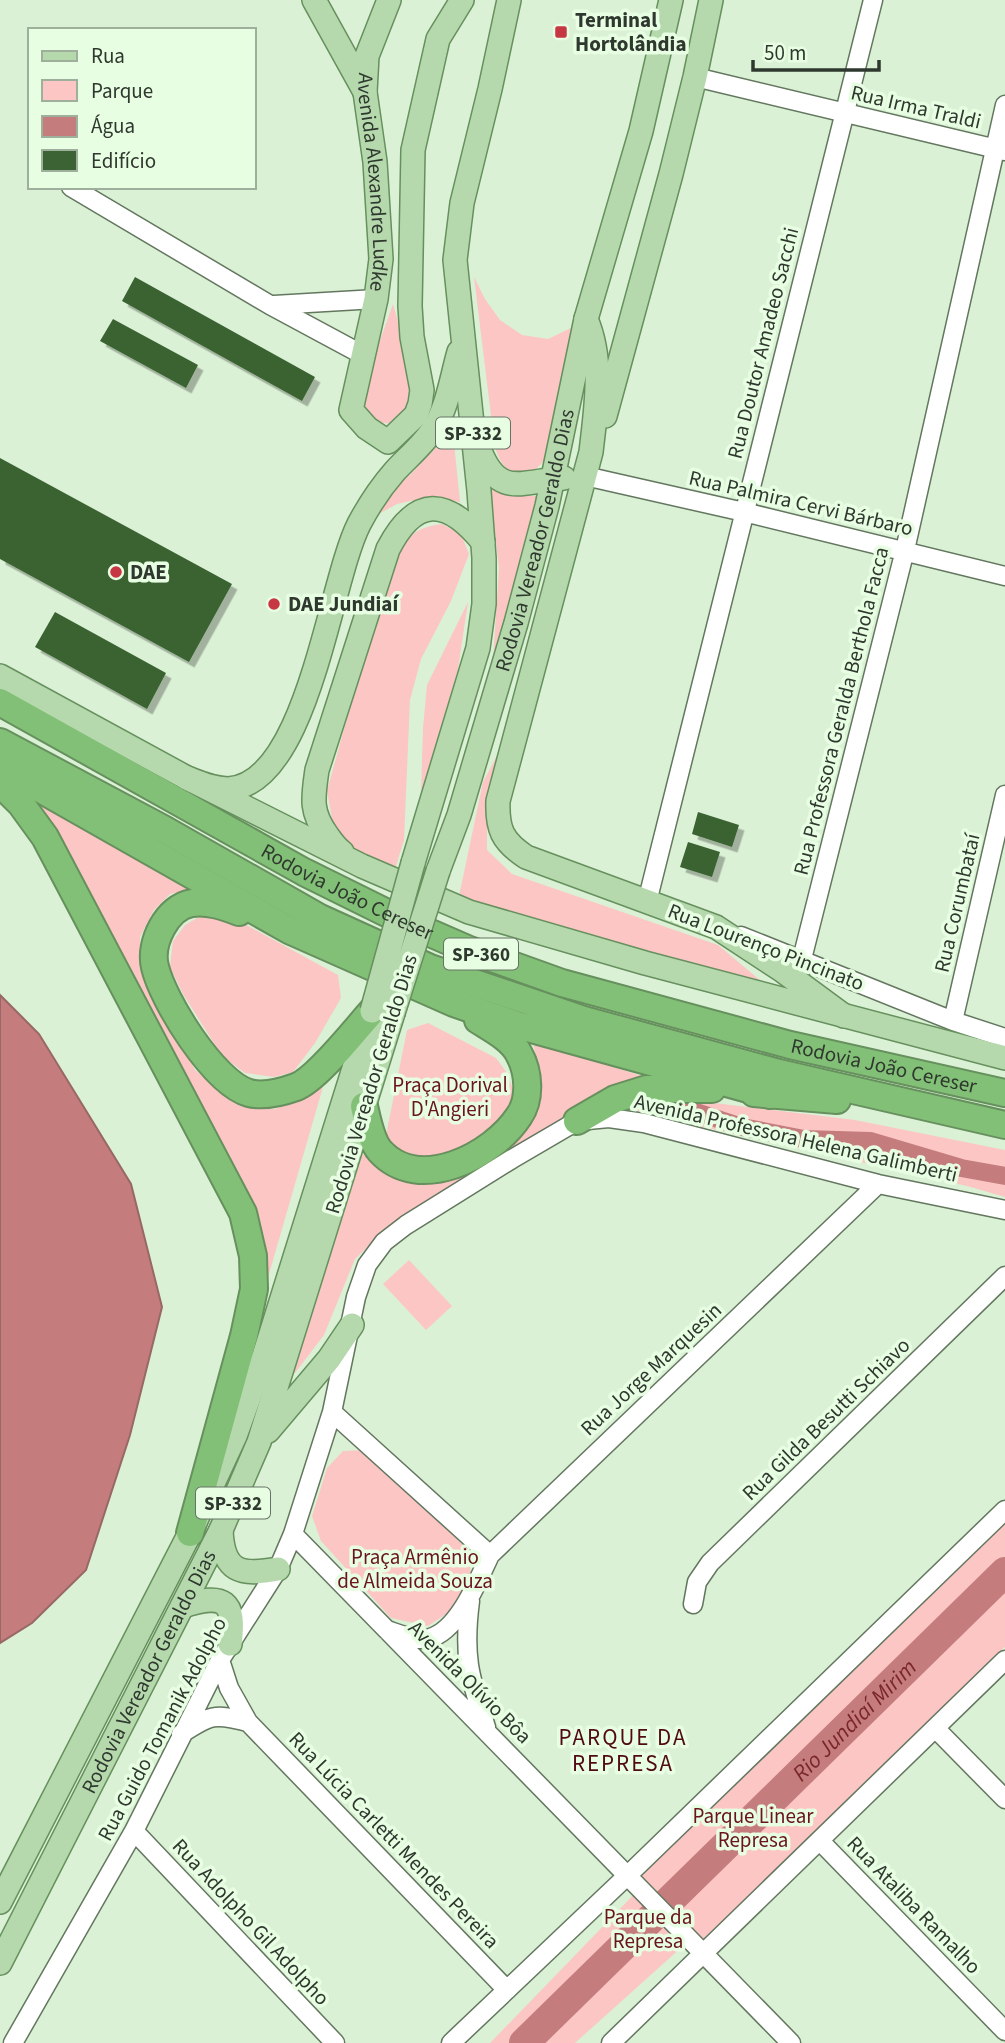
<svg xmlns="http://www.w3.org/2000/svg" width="1005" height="2043" font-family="'Source Sans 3',sans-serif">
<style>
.green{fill:#fbc6c4}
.water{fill:#c47d7c;stroke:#976865;stroke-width:2}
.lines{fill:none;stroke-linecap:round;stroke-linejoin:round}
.canal{stroke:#c47d7c;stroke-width:18}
.river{stroke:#c47d7c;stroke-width:30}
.building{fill:#3b6333;filter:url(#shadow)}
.minor-casing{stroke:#63775f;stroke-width:21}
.major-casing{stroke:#66905d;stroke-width:26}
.highway-casing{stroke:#66905d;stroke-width:30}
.minor{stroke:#fff;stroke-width:18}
.major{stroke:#b5d9ad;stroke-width:23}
.highway{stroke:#83c077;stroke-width:26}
.major-bridge-casing{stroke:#66905d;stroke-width:26;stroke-linecap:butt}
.major-bridge{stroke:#b5d9ad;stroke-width:23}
.poi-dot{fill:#c63643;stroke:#e8fee3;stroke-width:2.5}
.labels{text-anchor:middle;stroke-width:7;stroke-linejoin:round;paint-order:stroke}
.shield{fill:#e8fee3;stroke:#667364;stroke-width:2}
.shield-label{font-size:19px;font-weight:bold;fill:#2f382e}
.poi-label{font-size:21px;font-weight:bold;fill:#2f382e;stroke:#e8fee3;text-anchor:start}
.street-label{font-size:21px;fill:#2f382e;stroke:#e8fee3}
.park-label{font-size:21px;fill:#69141e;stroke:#e8fee3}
.water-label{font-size:23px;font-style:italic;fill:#7b262c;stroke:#e8fee3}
.neighbourhood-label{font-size:23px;letter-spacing:2px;fill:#500a13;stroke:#e8fee3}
</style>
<defs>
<filter id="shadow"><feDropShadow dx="5.5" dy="5.5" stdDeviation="0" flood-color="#0004"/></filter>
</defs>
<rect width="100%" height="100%" fill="#dbf1d6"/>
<path class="green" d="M 474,277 L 485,299 L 500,320 L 522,335 L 548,339 L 573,327 L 546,459 L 532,473 C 508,473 504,471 495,448 Z
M 393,304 L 416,386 L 415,407 L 392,424 L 377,422 L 365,409 L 363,388 Z
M 450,403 L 460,502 L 428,497 L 397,504 L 364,522 L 385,495 L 410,475 L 445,438 Z
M 489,482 C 507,494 519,498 541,495 L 493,660 L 499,568 Z
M 442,524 L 461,534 L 469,554 L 451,601 L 421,659 L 410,700 L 404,840 L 392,879 L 356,861 L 334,830 L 327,791 L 389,566 C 407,541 409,528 442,524 Z
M 468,602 L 458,669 L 421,795 L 423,728 L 427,685 Z
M 511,729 L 487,807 L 487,850 L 512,874 L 718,945 L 785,1001 L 686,972 L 459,896 L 483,782 Z
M 37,799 L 189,890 L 170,894 L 154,910 L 140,937 L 142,965 L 195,1070 L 240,1106 L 275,1109 L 305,1096 L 327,1073 L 267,1281 L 265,1247 L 254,1209 L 81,874 Z
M 226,914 L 338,975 L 341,998 L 315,1043 L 293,1072 L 274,1077 L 245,1073 L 222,1056 L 183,994 L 170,967 L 173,941 L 185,925 L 199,917 Z
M 428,1023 L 496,1058 L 507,1073 L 513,1089 L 513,1109 L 502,1126 L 433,1169 L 384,1145 L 407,1030 Z
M 533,1041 L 654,1080 L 452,1187 L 390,1225 L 355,1259 L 324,1335 L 295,1373 L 289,1373 L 360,1152 L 388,1173 L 451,1177 L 540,1084 Z
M 656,1096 L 855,1120 L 1005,1150 L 1005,1197 L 967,1186 L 704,1127 L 651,1113 L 623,1109 Z
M 409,1260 L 452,1306 L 426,1330 L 383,1284 Z
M 367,1450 L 468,1550 L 471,1576 L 455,1608 L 428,1626 L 391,1618 L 321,1541 L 312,1516 L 327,1468 L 343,1451 Z
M 1005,1509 L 1005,1647 L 853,1794 L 828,1826 L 703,1947 L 693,1937 L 575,2043 L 490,2043 L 642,1886 L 633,1877 Z"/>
<path class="water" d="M 0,995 L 39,1034 L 131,1184 L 162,1307 L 130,1435 L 86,1570 L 32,1623 L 0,1643 Z"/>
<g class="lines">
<path class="canal" d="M 681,1107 L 742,1127 L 804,1139 L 870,1141 L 961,1168 L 1005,1176"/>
<path class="river" id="s1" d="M 524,2043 L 1005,1572"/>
</g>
<path class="building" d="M 135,277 L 315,377 L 302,401 L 122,301 Z
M 113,319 L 198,365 L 186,388 L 100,341 Z
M 0,458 L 232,584 L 189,662 L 0,559 Z
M 55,612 L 166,673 L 147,709 L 35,647 Z
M 698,812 L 739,825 L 732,847 L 692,834 Z
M 688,842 L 720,852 L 712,877 L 680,867 Z"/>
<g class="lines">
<defs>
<path id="minor" d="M 695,77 L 1005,151
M 71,187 L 270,305 L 363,355
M 274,305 L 376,299
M 585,476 L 744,512 L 1005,576
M 647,902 L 873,0
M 741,936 L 953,1021 L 1005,1038
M 802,959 L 905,550 L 1005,105
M 953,1021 L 1005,795
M 332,1412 L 490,1555
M 293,1534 L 791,2043
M 470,1601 C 463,1655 469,1676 486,1727
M 693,1604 L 697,1582 L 710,1563 L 1005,1276
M 387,1630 C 399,1634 417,1642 430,1638 C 459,1630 478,1580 490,1555 L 878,1184
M 220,1660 L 229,1688 L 248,1722 L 507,1990
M 936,1729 L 1005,1799
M 181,1734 C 210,1715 214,1713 248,1722
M 134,1831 L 335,2043
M 820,1841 L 1005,2031
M 13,2043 L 134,1831 L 220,1660 L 278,1569 L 293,1534 L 332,1412 L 356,1297 L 367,1265 L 384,1242 L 406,1225 L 512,1159 L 577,1121 L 609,1118 L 644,1123 L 878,1184 L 1005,1210
M 451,2043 L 628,1875 L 1005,1510
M 611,2043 L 1005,1660"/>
<g id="major">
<path d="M 314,0 L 365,92"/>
<path id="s2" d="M 389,0 L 367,56 L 365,92 L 375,162 L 381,259 L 376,299 L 351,410 L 367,428 L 388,442 L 416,415 L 420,404 L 422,390 L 412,337 L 410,306 L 413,150 L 438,39 L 462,0"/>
<path d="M 586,319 C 604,361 596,408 591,452 L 498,801 C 497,829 502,841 526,857 L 716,927 L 783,971 L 844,1016"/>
<path d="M 605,416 L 671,174 L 695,77 L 711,0"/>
<path d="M 480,451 C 499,499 523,481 564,478"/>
<path d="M 0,676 L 187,778 C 200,783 213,789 228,789 C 308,785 329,583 359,524 C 369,505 381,487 395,471 C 408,457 424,444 434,428 C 448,406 452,376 459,352"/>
<path d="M 187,778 L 362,866 L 469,912 L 645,963 L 1005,1058"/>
<path d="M 342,852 C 336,848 332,842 327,835 C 310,811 313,798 317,770 L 388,549 C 416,495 447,498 483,542"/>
<path d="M 413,863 L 478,648 L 484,604 L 484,558 L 479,491 L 455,260 L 462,203 L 490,89 L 509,0"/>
<path id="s3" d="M 438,871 L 459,815 L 516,623 L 547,506 L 586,319 L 641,131 L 671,0"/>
<path d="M 268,1431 L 329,1359 L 352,1325"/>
<path d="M 221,1530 C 223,1572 240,1576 278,1569"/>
<path d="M 183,1606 C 224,1593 236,1600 230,1644"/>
<path d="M 0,1902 L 190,1533 L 235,1436 L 264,1356 L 371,1014"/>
<path id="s4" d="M 0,1963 L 221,1530 L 259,1442 L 393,1013"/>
</g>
<g id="highway">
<path id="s5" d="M 0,702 L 304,872 L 405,922 L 467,949 L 562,983 L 790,1045 L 1005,1093"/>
<path d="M 0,742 L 165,830 L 320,918 L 430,968 L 584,1020 L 779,1073 L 1005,1125"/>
<path d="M 0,766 L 289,930 L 454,1003 L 517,1025 L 770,1095"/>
<path d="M 0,783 L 21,804 L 45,837 L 243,1213 L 253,1256 L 254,1289 L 244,1336 L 190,1533"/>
<path d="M 239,912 C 223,906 209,901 192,903 C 167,907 149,943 155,967 C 163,1001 214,1083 249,1093 C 264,1097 282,1092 296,1087 C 317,1079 355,1030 372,1011"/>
<path d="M 754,1093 L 837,1100"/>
<path d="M 364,1106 C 367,1119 371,1141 380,1151 C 419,1194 493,1156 519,1116 C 531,1099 529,1072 519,1054 C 512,1039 492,1029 478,1020"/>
<path d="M 577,1121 L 615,1099 L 647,1089 L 712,1089"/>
</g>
</defs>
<use href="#minor" class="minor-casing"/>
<use href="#major" class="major-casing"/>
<use href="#highway" class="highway-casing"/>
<use href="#minor" class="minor"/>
<use href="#major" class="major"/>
<use href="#highway" class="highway"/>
<defs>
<path id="major-bridge" d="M 372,1011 L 413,863
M 393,1013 L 438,871"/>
</defs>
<use href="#major-bridge" class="major-bridge-casing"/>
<use href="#major-bridge" class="major-bridge"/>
</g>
<g class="poi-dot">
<rect x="554" y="25" width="14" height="14" rx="3.5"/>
<circle cx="116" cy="572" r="7"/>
<circle cx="274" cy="604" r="7"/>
</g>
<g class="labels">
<g class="shield">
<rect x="436" y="417.5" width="74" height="31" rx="5"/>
<rect x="444" y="938.5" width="74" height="31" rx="5"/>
<rect x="196" y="1487.5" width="74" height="31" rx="5"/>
</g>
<g class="shield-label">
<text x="473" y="440">SP-332</text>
<text x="481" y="961">SP-360</text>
<text x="233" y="1510">SP-332</text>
</g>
<g class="poi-label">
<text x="575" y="27">Terminal<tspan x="575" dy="24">Hortolândia</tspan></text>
<text x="130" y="579">DAE</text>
<text x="288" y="611">DAE Jundiaí</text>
</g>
<g class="street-label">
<text transform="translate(916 107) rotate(13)" y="7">Rua Irma Traldi</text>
<text dy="7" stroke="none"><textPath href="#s2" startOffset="187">Avenida Alexandre Ludke</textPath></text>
<text transform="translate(763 343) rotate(-76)" y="7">Rua Doutor Amadeo Sacchi</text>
<text transform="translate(801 503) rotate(13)" y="7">Rua Palmira Cervi Bárbaro</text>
<text dy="7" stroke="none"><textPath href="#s3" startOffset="345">Rodovia Vereador Geraldo Dias</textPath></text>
<text transform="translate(841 711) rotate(-76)" y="7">Rua Professora Geralda Berthola Facca</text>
<text dy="7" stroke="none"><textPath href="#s5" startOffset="396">Rodovia João Cereser</textPath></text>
<text transform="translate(957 903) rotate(-77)" y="7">Rua Corumbataí</text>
<text transform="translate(766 947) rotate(21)" y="7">Rua Lourenço Pincinato</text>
<text dy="7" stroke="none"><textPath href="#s5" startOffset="962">Rodovia João Cereser</textPath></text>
<text transform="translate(371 1084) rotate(-73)" y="7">Rodovia Vereador Geraldo Dias</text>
<text transform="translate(796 1138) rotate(13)" y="7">Avenida Professora Helena Galimberti</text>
<text transform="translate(651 1369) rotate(-43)" y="7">Rua Jorge Marquesin</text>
<text transform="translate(826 1419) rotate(-44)" y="7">Rua Gilda Besutti Schiavo</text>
<text dy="7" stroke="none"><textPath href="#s4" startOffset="327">Rodovia Vereador Geraldo Dias</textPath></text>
<text transform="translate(470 1682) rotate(45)" y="7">Avenida Olívio Bôa</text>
<text transform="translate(162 1729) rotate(-62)" y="7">Rua Guido Tomanik Adolpho</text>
<text transform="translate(394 1840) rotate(46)" y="7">Rua Lúcia Carletti Mendes Pereira</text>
<text transform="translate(914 1905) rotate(46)" y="7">Rua Ataliba Ramalho</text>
<text transform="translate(251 1922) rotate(47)" y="7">Rua Adolpho Gil Adolpho</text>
</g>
<g class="park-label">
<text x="450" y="1092">Praça Dorival<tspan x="450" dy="24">D'Angieri</tspan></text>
<text x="415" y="1564">Praça Armênio<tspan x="415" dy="24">de Almeida Souza</tspan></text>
<text x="753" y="1823">Parque Linear<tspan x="753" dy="24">Represa</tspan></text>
<text x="648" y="1924">Parque da<tspan x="648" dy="24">Represa</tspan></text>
</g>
<g class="water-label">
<text dy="8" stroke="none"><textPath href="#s1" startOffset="462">Rio Jundiaí Mirim</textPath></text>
</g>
<g class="neighbourhood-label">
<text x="623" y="1745">PARQUE DA<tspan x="623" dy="26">REPRESA</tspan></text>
</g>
</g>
<rect x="28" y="28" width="228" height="161" fill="#e8fee3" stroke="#9eaf9b" stroke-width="2"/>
<rect x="42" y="51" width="35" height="10" fill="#b5d9ad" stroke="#9eaf9b" stroke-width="2"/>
<text x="91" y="63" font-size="21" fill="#2f382e">Rua</text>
<rect x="42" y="80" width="35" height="21" fill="#fbc6c4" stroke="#9eaf9b" stroke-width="2"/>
<text x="91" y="98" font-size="21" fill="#2f382e">Parque</text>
<rect x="42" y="116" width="35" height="21" fill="#c47d7c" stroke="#9eaf9b" stroke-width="2"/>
<text x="91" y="133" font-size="21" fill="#2f382e">Água</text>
<rect x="42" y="150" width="35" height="21" fill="#3b6333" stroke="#9eaf9b" stroke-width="2"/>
<text x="91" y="168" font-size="21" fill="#2f382e">Edifício</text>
<path d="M753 60v10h126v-10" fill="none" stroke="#2f382e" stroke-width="3.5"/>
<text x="764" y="60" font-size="21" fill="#2f382e" stroke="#e8fee3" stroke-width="5" paint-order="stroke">50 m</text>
</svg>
